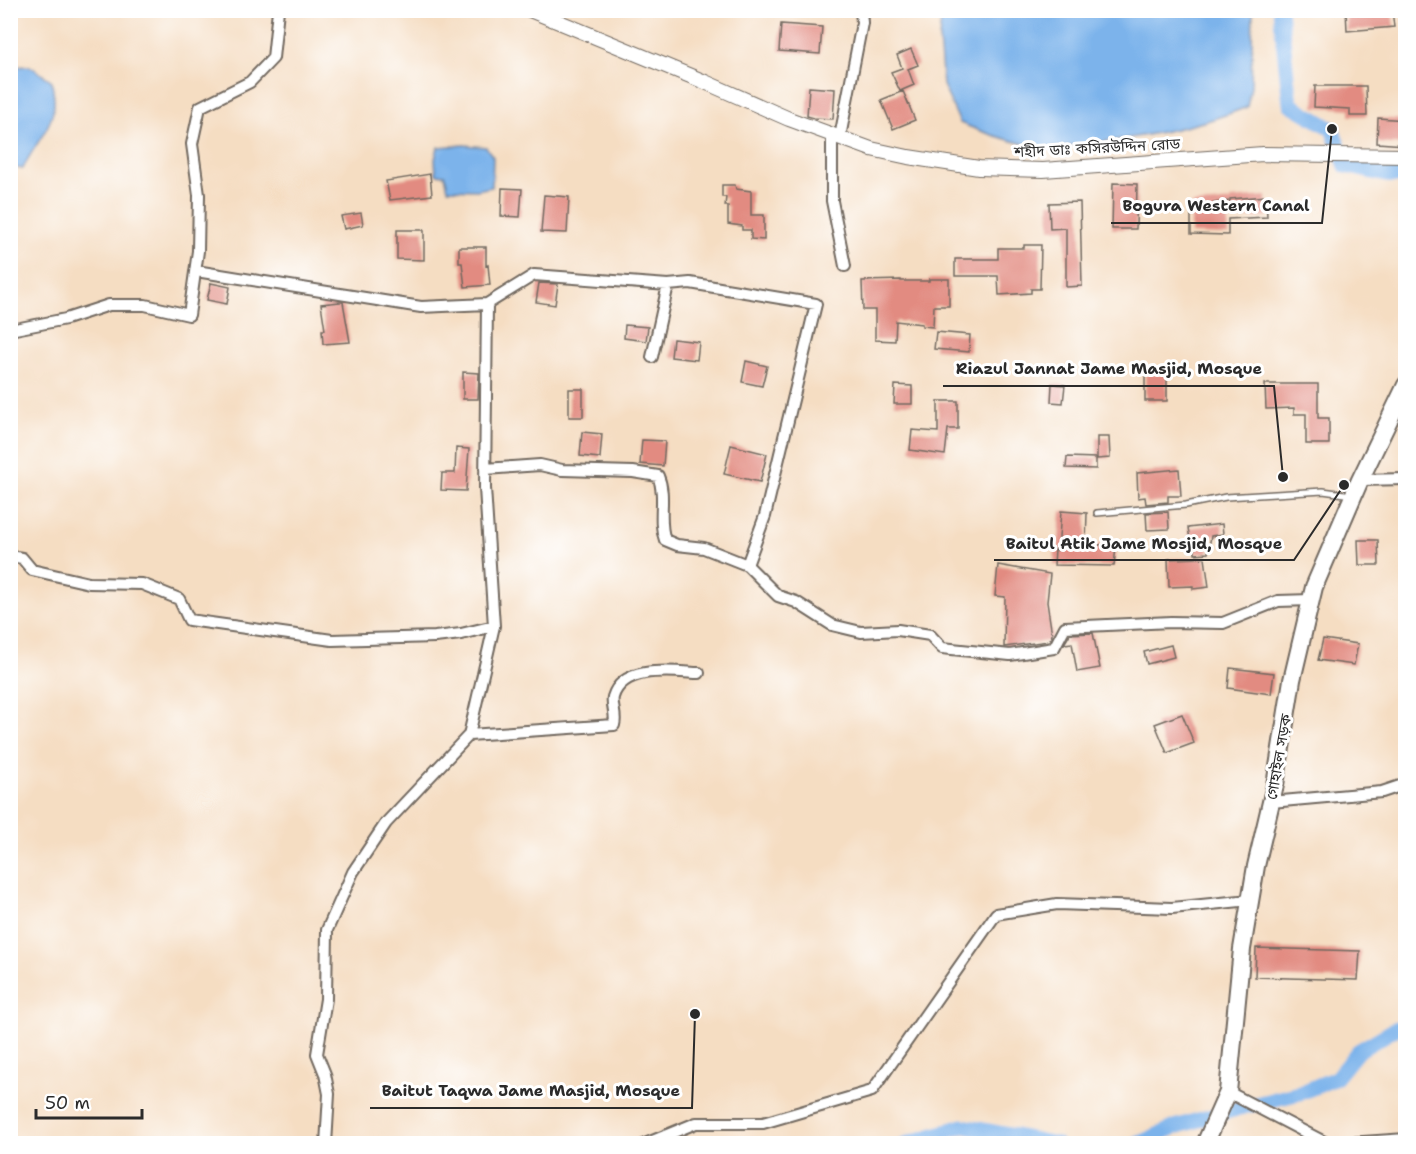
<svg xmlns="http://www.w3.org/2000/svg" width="1416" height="1154" font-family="'Shantell Sans','Noto Sans Bengali',sans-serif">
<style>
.water{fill:#7cb3eb;stroke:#546f8b;stroke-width:1.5}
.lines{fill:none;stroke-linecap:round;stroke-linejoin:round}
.canal{stroke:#7cb3eb;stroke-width:15}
.building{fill:#e28b81}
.service-casing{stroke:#726960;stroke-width:8}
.minor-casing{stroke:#726960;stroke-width:14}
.tertiary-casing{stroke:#726960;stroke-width:16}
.secondary-casing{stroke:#726960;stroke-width:20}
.service{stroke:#fff;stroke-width:5}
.minor{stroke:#fff;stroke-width:10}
.tertiary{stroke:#fff;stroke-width:14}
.secondary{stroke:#fff;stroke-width:16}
.labels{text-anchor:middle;stroke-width:6;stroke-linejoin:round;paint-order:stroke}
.street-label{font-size:15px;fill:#2b2b2b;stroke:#fff}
.leader{fill:none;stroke:#2b2b2b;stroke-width:2}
.callout-dot{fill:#2b2b2b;stroke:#fff;stroke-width:2}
.callout-label{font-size:16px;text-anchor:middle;font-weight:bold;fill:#2b2b2b;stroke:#fff;stroke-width:6;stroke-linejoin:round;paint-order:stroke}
</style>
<rect width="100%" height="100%" fill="#fff"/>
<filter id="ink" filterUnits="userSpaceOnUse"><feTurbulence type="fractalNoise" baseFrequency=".0167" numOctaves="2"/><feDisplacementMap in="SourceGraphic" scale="12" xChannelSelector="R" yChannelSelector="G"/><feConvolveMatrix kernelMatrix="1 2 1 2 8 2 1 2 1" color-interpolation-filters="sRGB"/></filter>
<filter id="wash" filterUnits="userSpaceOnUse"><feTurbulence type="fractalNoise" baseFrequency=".008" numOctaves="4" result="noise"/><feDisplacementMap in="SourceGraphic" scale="24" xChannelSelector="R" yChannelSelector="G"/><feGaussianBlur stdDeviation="1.35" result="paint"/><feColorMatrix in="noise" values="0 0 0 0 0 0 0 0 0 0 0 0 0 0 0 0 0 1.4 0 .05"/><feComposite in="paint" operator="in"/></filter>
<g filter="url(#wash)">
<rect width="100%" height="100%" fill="#f5ddc2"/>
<path class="water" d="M 942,11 L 1253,11 L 1251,86 L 1247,107 C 1195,128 1140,138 1085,144 C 1072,145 1057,149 1044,147 C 1015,144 987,134 960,123 L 943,85 L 939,39 Z
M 30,66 L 52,81 C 52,88 55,97 54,105 C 52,129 32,147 23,169 L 11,167 L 11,67 Z
M 464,145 L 486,147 L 493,157 L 492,187 L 477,190 L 448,189 L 445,175 L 436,174 L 435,159 L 438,147 Z"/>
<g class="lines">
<path class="canal" d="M 1280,10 L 1290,104 L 1332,129 L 1346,166 L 1386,175 L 1406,176
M 906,1144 L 963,1126 L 1056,1144
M 1137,1144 L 1175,1127 L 1243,1107 L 1300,1093 L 1336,1078 L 1358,1051 L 1397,1028 L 1406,1028"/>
</g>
<g id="blocks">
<path class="building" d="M 1346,10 L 1392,10 L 1394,27 L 1347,31 Z
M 781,24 L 822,27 L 820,54 L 779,51 Z
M 911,49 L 918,65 L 908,69 L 914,85 L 900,91 L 891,72 L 902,68 L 897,55 Z
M 1315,86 L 1366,86 L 1367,116 L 1350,116 L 1350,109 L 1314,107 Z
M 809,87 L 835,89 L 833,119 L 814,118 L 807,116 Z
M 903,91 L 915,120 L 893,129 L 881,100 Z
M 1378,118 L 1406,120 L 1405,145 L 1377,143 Z
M 430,174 L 432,195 L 390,200 L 386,181 Z
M 1113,183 L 1137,184 L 1136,229 L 1112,229 Z
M 722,185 L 735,185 L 736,189 L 751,191 L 751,215 L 764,215 L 764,240 L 751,239 L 751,230 L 742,230 L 742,226 L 728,224 L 728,206 L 725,206 L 726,197 L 722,197 Z
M 502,188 L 522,189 L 520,217 L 501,216 Z
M 544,195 L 569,197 L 567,233 L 541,232 Z
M 1266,196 L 1267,217 L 1228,219 L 1228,235 L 1191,234 L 1191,204 L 1213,203 L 1230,201 L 1230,199 Z
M 1080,202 L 1082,286 L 1066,287 L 1066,228 L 1050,229 L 1049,203 Z
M 361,213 L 363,225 L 344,229 L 341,216 Z
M 397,230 L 424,230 L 424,260 L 397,259 Z
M 1024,245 L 1041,245 L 1040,289 L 1031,289 L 1031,293 L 999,295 L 998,276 L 955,276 L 955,259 L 998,259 L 998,248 L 1024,248 Z
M 459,247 L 486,247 L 486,266 L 488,265 L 490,285 L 465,287 L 462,263 L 459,263 Z
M 929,279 L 949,279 L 949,306 L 934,306 L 933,327 L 922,326 L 922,324 L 896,321 L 895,341 L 875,340 L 875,310 L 863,310 L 862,281 L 901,280 L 901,281 L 929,281 Z
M 211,283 L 230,287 L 227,304 L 207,300 Z
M 539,283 L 558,284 L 555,305 L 536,302 Z
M 340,302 L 343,302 L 350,342 L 323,344 L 322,330 L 325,330 L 321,304 Z
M 625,325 L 648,327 L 646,341 L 624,338 Z
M 936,332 L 970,335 L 969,352 L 934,349 Z
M 673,339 L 699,342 L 697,360 L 671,357 Z
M 746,361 L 767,366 L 762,386 L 742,382 Z
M 463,372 L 479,373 L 478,399 L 463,399 Z
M 1145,374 L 1167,374 L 1167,401 L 1145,401 Z
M 1052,384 L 1065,385 L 1063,403 L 1051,402 Z
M 1265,384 L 1318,384 L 1318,418 L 1329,418 L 1329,444 L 1306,444 L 1306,414 L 1294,414 L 1294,408 L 1266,409 Z
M 895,385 L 912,386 L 912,404 L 894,404 Z
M 569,389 L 583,389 L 583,417 L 569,417 Z
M 938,401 L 958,401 L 958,429 L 948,429 L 945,455 L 910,450 L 912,430 L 938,432 Z
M 582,432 L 602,434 L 600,458 L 580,456 Z
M 1097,437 L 1109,437 L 1110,458 L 1097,459 Z
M 642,440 L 665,441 L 663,466 L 640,464 Z
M 731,445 L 767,454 L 760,482 L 724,474 Z
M 456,448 L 469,449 L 466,491 L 441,490 L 442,473 L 455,473 Z
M 1067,457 L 1096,458 L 1096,469 L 1066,468 Z
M 1179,469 L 1181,496 L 1168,496 L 1168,502 L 1146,504 L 1145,497 L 1138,498 L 1137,473 Z
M 1061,511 L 1087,513 L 1086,544 L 1116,546 L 1114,566 L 1054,565 L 1055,549 L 1058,550 Z
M 1168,512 L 1169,529 L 1147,530 L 1146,513 Z
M 1222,524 L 1223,534 L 1211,536 L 1208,553 L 1195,554 L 1195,538 L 1190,539 L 1188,528 Z
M 1358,540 L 1378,540 L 1379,565 L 1359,565 Z
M 1205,558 L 1209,587 L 1193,589 L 1193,586 L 1169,587 L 1168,559 Z
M 998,565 L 1050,574 L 1047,602 L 1052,635 L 1049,641 L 1004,647 L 1005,597 L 995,596 Z
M 1093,633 L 1100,668 L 1077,672 L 1072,643 L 1064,644 L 1070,634 Z
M 1323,639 L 1358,644 L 1354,665 L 1318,660 Z
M 1171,645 L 1174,657 L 1147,664 L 1144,652 Z
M 1230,668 L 1274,673 L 1271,694 L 1228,688 Z
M 1182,714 L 1194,743 L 1167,753 L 1155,724 Z
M 1256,948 L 1360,951 L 1358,980 L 1255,977 Z"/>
</g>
</g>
<g filter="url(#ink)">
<use href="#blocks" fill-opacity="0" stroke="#726960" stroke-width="1.5"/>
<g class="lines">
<defs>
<path id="service" d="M 1097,513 L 1186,505 L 1226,497 L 1323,491 L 1352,495"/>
<path id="minor" d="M 832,134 L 832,201 L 845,266
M 840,137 L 862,23 L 861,10
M 196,271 L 421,307 L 487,304
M 10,330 L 66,319 L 109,305 L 145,305 L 189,315 L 198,251 L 199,195 L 192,144 L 200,107 L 250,82 L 273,58 L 278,10
M 652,357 L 668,285
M 485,469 L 540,465 L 562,470 L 633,472 L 658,476 C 667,497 657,519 665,540 L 677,545 L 704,548 L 747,565 L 778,596 L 796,602 L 832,625 L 861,632 L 898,630 L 930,635 L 942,648 L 1010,655 L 1054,648 L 1065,627 L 1171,622 L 1223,623 L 1278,601 L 1311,600
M 1360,480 L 1406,479
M 10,556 L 22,558 L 32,570 L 89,583 L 142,584 L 179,599 L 189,620 L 332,640 L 435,637 L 461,634 L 494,626
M 469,735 L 614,725 C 617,715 611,706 613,697 C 623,664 674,672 699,673
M 1271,802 L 1382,792 L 1406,784
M 1228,1092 L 1328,1144
M 326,1144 L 329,1094 L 325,1074 L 317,1054 L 326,999 L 327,930 L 353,872 L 386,823 L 469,735 L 494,626 L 485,488 L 487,304 L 534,275 L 668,285 L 690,283 L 816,304 L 765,516 L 747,565
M 645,1144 L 696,1123 L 763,1123 L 872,1091 L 996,914 L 1057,904 L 1172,908 L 1250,900
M 1334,1144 L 1406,1139"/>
<path id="tertiary" d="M 530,10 L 705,82 L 789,119 L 871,149 L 908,157 L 979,168 L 1043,170 L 1263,154 L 1406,156"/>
<path id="secondary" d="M 1205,1144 L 1228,1092 L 1242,949 L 1256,866 L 1275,785 L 1292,680 L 1314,587 L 1360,480 L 1406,385"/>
</defs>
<use href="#service" class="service-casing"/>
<use href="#minor" class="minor-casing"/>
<use href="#tertiary" class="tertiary-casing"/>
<use href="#secondary" class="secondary-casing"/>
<use href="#service" class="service"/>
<use href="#minor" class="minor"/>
<use href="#tertiary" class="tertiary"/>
<use href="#secondary" class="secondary"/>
</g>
</g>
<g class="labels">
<g class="street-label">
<text transform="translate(1097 148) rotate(-3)" y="5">শহীদ ডাঃ কসিরউদ্দিন রোড</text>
<text transform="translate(1279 757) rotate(-80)" y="5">গোহাইল সড়ক</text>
</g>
</g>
<path class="leader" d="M1332 129L1322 223H1111M1283 477L1274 386H943M1344 485L1294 560H994M695 1014L692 1108H370"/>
<g class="callout-dot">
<circle cx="1332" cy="129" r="6"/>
<circle cx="1283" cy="477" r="6"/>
<circle cx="1344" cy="485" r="6"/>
<circle cx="695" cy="1014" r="6"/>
</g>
<g class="callout-label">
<text x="1216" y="211">Bogura Western Canal</text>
<text x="1109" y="374">Riazul Jannat Jame Masjid, Mosque</text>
<text x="1144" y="549">Baitul Atik Jame Mosjid, Mosque</text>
<text x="531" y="1096">Baitut Taqwa Jame Masjid, Mosque</text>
</g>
<rect width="1416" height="1154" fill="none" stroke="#fff" stroke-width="36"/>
<path d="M36 1109v9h106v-9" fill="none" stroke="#2b2b2b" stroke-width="3"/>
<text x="45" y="1109" font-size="18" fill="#2b2b2b" stroke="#ffffff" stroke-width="4.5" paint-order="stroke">50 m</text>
</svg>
